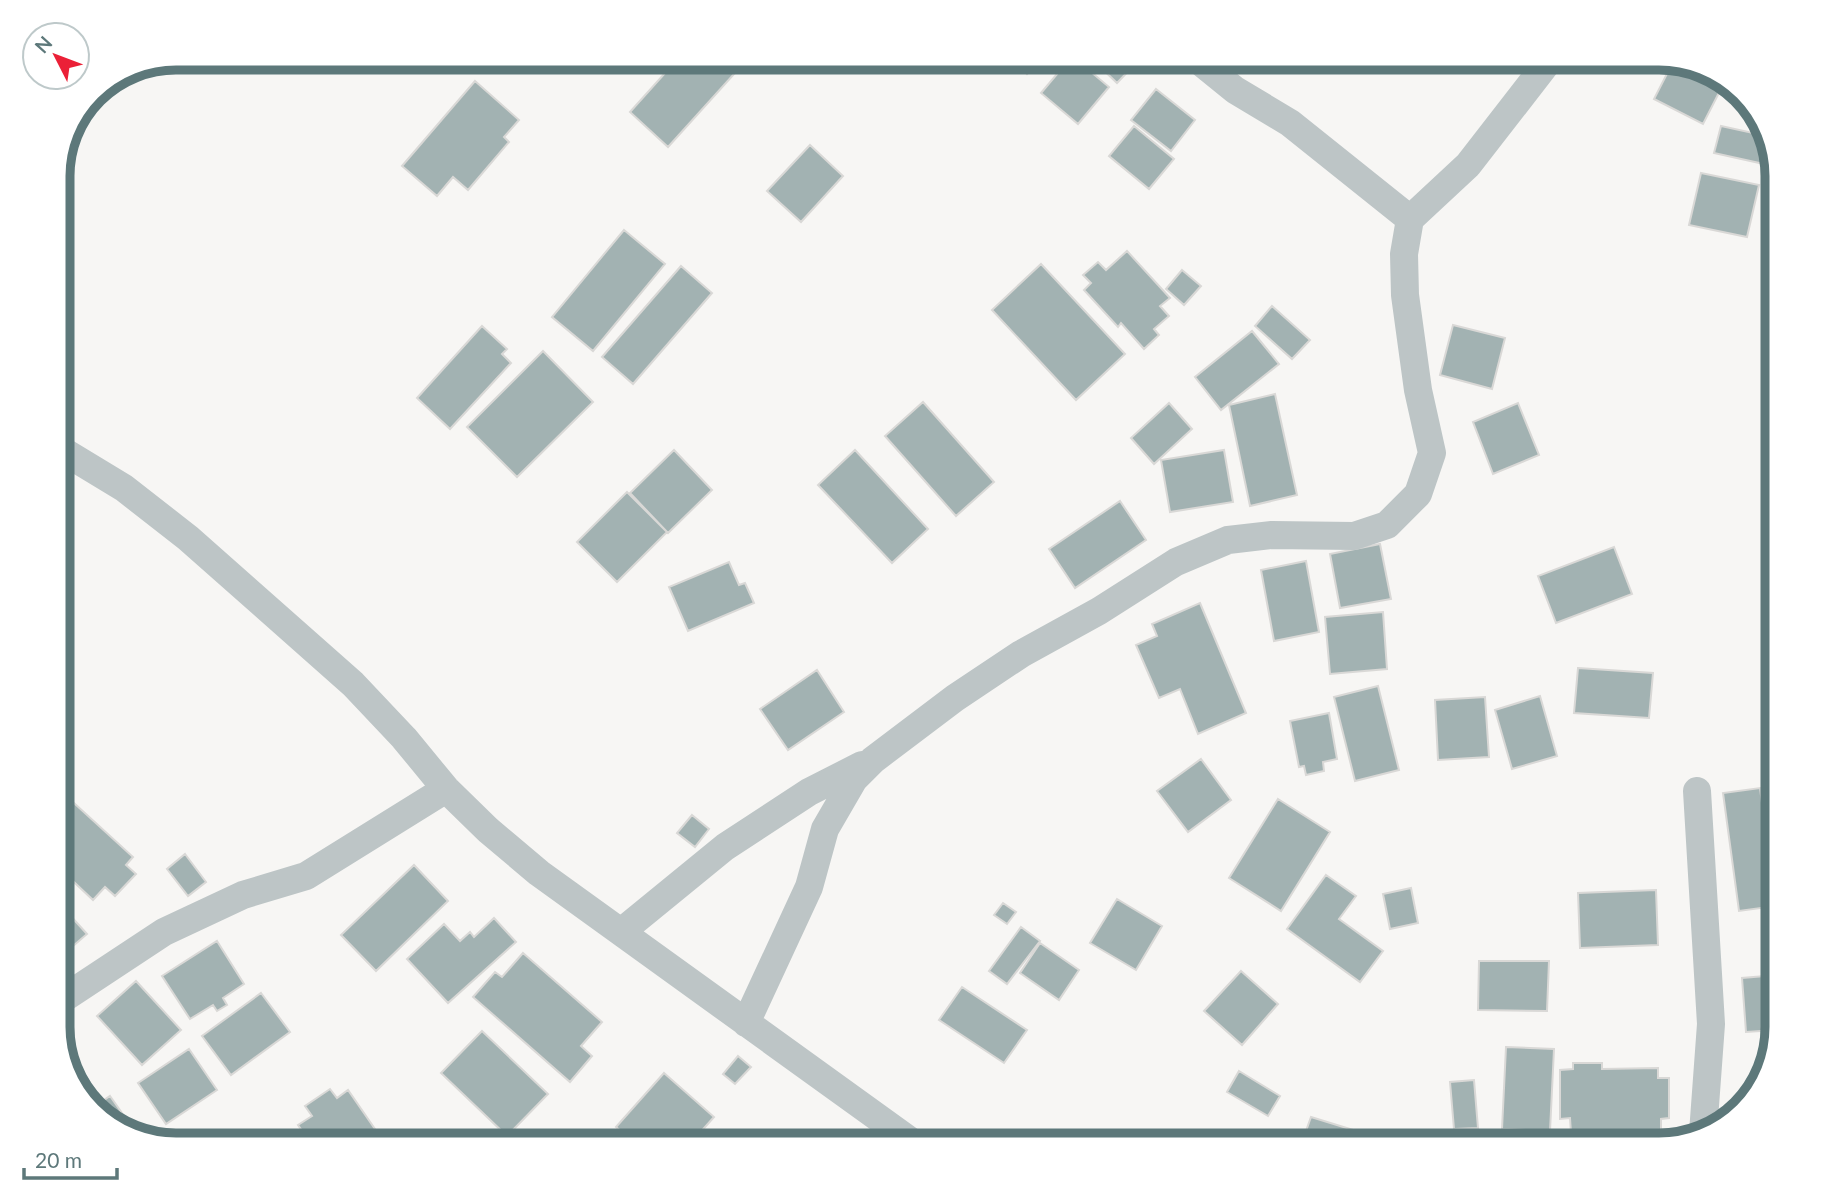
<svg xmlns="http://www.w3.org/2000/svg" width="1835" height="1203" font-family="Lato,sans-serif">
<style>
.building{fill:#a2b2b2;stroke:#d9d8d6;stroke-width:2}
.lines{fill:none;stroke-linecap:round;stroke-linejoin:round}
.minor{stroke:#bdc5c6;stroke-width:28}
.rim{fill:none;stroke:#5d787a;stroke-width:9}
</style>
<rect width="100%" height="100%" fill="#f7f6f4"/>
<path class="building" d="M 1014,61 L 1040,61 L 1027,74 Z
M 1068,61 L 1078,61 L 1109,87 L 1078,124 L 1041,93 Z
M 1094,61 L 1138,61 L 1117,83 Z
M 1673,62 L 1726,79 L 1703,124 L 1654,99 Z
M 674,63 L 744,63 L 668,147 L 630,112 Z
M 475,81 L 519,120 L 504,137 L 509,142 L 468,190 L 453,177 L 437,196 L 402,166 Z
M 1156,89 L 1195,120 L 1171,151 L 1131,120 Z
M 1134,126 L 1174,159 L 1149,189 L 1109,156 Z
M 1721,126 L 1767,136 L 1769,142 L 1764,164 L 1714,153 Z
M 810,145 L 843,176 L 801,222 L 767,191 Z
M 1701,173 L 1759,185 L 1747,237 L 1689,225 Z
M 624,230 L 665,264 L 593,351 L 552,317 Z
M 1127,251 L 1170,298 L 1160,306 L 1169,316 L 1154,329 L 1159,335 L 1144,349 L 1121,323 L 1118,327 L 1084,290 L 1091,283 L 1083,275 L 1098,262 L 1106,270 Z
M 1041,264 L 1125,354 L 1076,400 L 992,310 Z
M 681,266 L 712,293 L 633,384 L 602,357 Z
M 1182,270 L 1201,286 L 1184,305 L 1166,289 Z
M 1272,306 L 1310,340 L 1292,359 L 1255,326 Z
M 1453,325 L 1505,338 L 1492,389 L 1440,375 Z
M 482,326 L 507,349 L 502,354 L 511,363 L 450,429 L 417,398 Z
M 1252,331 L 1279,364 L 1221,410 L 1195,377 Z
M 543,351 L 593,402 L 517,477 L 467,427 Z
M 1275,394 L 1297,495 L 1250,506 L 1229,405 Z
M 923,402 L 994,482 L 956,516 L 885,436 Z
M 1169,403 L 1192,429 L 1154,464 L 1131,438 Z
M 1518,403 L 1539,455 L 1493,474 L 1473,422 Z
M 674,450 L 712,490 L 668,533 L 630,493 Z
M 855,450 L 928,529 L 892,563 L 818,485 Z
M 1224,450 L 1233,502 L 1170,512 L 1161,460 Z
M 627,492 L 667,532 L 617,582 L 577,542 Z
M 1120,501 L 1146,540 L 1075,588 L 1049,549 Z
M 1380,544 L 1391,599 L 1340,608 L 1330,554 Z
M 1614,547 L 1632,594 L 1556,623 L 1538,576 Z
M 1306,561 L 1319,632 L 1274,641 L 1261,570 Z
M 729,562 L 739,585 L 745,583 L 754,603 L 688,631 L 669,587 Z
M 1200,603 L 1246,713 L 1198,734 L 1180,689 L 1159,698 L 1136,645 L 1157,636 L 1152,624 Z
M 1383,612 L 1387,669 L 1330,674 L 1325,617 Z
M 1578,668 L 1653,673 L 1649,718 L 1574,713 Z
M 817,670 L 844,712 L 788,750 L 760,709 Z
M 1378,686 L 1399,770 L 1355,781 L 1334,697 Z
M 1540,696 L 1557,756 L 1512,769 L 1495,710 Z
M 1485,697 L 1489,757 L 1438,760 L 1435,700 Z
M 1329,713 L 1337,759 L 1323,762 L 1324,771 L 1306,775 L 1304,766 L 1299,767 L 1290,721 Z
M 1201,759 L 1231,800 L 1188,832 L 1157,791 Z
M 1760,788 L 1776,906 L 1739,911 L 1723,793 Z
M 63,793 L 133,857 L 126,865 L 136,874 L 115,896 L 105,887 L 93,900 L 58,867 L 58,799 Z
M 1278,799 L 1330,832 L 1281,911 L 1229,878 Z
M 692,815 L 709,829 L 695,847 L 677,833 Z
M 185,854 L 206,882 L 188,896 L 167,869 Z
M 414,865 L 448,901 L 376,971 L 341,935 Z
M 1326,875 L 1356,896 L 1339,919 L 1383,951 L 1360,982 L 1287,929 Z
M 1411,888 L 1418,923 L 1390,929 L 1383,894 Z
M 1656,890 L 1658,945 L 1580,948 L 1578,893 Z
M 1117,899 L 1162,926 L 1136,970 L 1090,943 Z
M 58,902 L 87,934 L 58,959 Z
M 1003,903 L 1016,912 L 1007,924 L 994,915 Z
M 494,918 L 516,942 L 448,1003 L 407,959 L 444,924 L 460,941 L 470,932 L 474,937 Z
M 1021,927 L 1040,941 L 1007,984 L 989,971 Z
M 217,941 L 244,984 L 223,998 L 227,1005 L 217,1011 L 213,1005 L 190,1019 L 162,976 Z
M 1040,943 L 1079,970 L 1059,1000 L 1020,973 Z
M 523,953 L 602,1022 L 581,1046 L 592,1056 L 570,1082 L 473,997 L 495,972 L 502,977 Z
M 1479,961 L 1549,961 L 1547,1011 L 1478,1010 Z
M 1241,971 L 1278,1004 L 1242,1045 L 1204,1011 Z
M 1777,975 L 1776,1030 L 1746,1032 L 1742,978 Z
M 136,981 L 181,1030 L 142,1065 L 97,1016 Z
M 962,987 L 1027,1030 L 1004,1063 L 939,1020 Z
M 261,993 L 290,1032 L 231,1075 L 202,1036 Z
M 482,1031 L 548,1094 L 507,1136 L 441,1073 Z
M 64,1044 L 95,1090 L 84,1097 L 73,1086 L 61,1046 Z
M 1506,1047 L 1554,1049 L 1550,1131 L 1502,1129 Z
M 189,1049 L 217,1090 L 166,1124 L 138,1083 Z
M 738,1056 L 751,1067 L 735,1084 L 723,1074 Z
M 1573,1063 L 1602,1063 L 1602,1069 L 1658,1068 L 1658,1078 L 1669,1078 L 1669,1118 L 1661,1119 L 1661,1131 L 1571,1133 L 1570,1118 L 1560,1119 L 1560,1070 L 1573,1069 Z
M 1239,1071 L 1280,1096 L 1268,1116 L 1227,1092 Z
M 664,1073 L 714,1117 L 689,1145 L 637,1145 L 616,1127 Z
M 1474,1080 L 1478,1128 L 1454,1129 L 1450,1082 Z
M 330,1089 L 337,1098 L 348,1090 L 386,1145 L 312,1145 L 298,1125 L 312,1116 L 305,1106 Z
M 110,1096 L 136,1133 L 111,1125 L 94,1107 Z
M 1311,1117 L 1379,1138 L 1377,1145 L 1301,1145 Z
M 1675,1131 L 1676,1141 L 1659,1145 L 1626,1145 L 1625,1138 Z
M 1486,1141 L 1546,1142 L 1546,1145 L 1486,1145 Z"/>
<g class="lines">
<path class="minor" d="M 1198,60 L 1235,90 L 1290,123 L 1410,219 L 1468,165 L 1551,58
M 58,448 L 124,488 L 188,538 L 353,684 L 404,738 L 446,789 L 488,830 L 539,873 L 916,1145
M 1697,791 L 1711,1024 L 1703,1133
M 621,932 L 725,847 L 809,792 L 862,765
M 58,1002 L 164,932 L 243,895 L 306,876 L 446,789
M 746,1023 L 809,887 L 825,829 L 854,779 L 873,760 L 955,698 L 1021,654 L 1099,611 L 1176,562 L 1228,540 L 1272,535 L 1354,536 L 1387,525 L 1418,494 L 1432,453 L 1418,390 L 1405,295 L 1404,254 L 1410,219"/>
</g>
<path d="M0 0H1835V1203H0ZM176 70H1659A106 106 0 0 1 1765 176V1027A106 106 0 0 1 1659 1133H176A106 106 0 0 1 70 1027V176A106 106 0 0 1 176 70Z" fill="#fff" fill-rule="evenodd"/>
<path class="rim" d="M176 70H1659A106 106 0 0 1 1765 176V1027A106 106 0 0 1 1659 1133H176A106 106 0 0 1 70 1027V176A106 106 0 0 1 176 70Z"/>
<g transform="translate(56 56) rotate(312)"><circle r="33" fill="#ffffff" stroke="#bec9ca" stroke-width="2"/>
<path d="M0-5L12 26L0 18L-12 26Z" fill="#eb2037"/>
<text y="-10" font-size="19" font-weight="bold" text-anchor="middle" fill="#5d787a">N</text>
</g>
<path d="M24 1168v10h93v-10" fill="none" stroke="#5d787a" stroke-width="3.5"/>
<text x="35" y="1168" font-size="21" fill="#5d787a" stroke="#ffffff" stroke-width="5" paint-order="stroke">20 m</text>
</svg>
